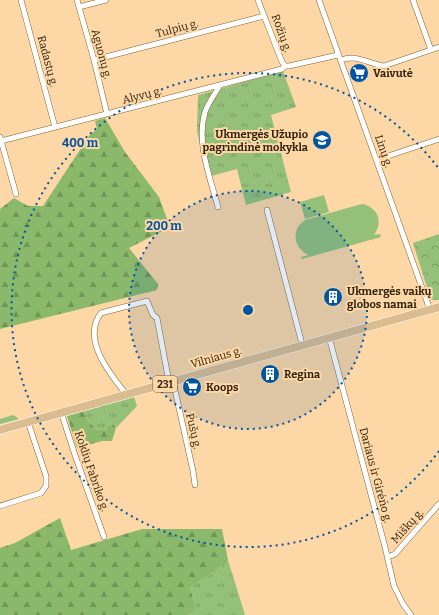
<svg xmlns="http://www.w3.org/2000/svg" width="439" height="615" font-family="Bitter,serif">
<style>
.grass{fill:url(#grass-tufts)}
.forest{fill:url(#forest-firs)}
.park{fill:url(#park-crowns)}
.garden{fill:#95c07a}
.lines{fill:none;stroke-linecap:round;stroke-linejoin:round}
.street-casing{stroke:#836233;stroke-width:6}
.primary-casing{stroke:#fff;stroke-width:9}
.street{stroke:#fff;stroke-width:5}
.primary{stroke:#dbbc91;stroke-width:8}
.ring{fill:none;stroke:#0054a2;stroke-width:2;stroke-dasharray:2 4}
.labels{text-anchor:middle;stroke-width:4;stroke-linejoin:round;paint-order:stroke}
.shield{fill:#fdd7a5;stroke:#6f5a3d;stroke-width:1}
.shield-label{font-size:10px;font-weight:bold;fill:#322411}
.street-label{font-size:11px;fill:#322411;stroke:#fdd7a5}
.poi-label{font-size:11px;font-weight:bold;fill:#322411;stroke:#fdd7a5;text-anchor:start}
.centre{fill:#0054a2;stroke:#fdd7a5;stroke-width:2}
.ring-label{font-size:12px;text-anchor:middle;font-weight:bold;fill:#0054a2;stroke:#fdd7a5;stroke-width:4;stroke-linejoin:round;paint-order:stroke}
</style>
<defs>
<pattern id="grass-tufts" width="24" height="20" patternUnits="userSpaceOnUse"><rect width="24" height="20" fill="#95c07a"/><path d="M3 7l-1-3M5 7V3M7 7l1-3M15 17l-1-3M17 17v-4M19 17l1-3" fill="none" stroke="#7a9c63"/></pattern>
<pattern id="forest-firs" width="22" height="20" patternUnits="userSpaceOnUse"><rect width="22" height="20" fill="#8ab96b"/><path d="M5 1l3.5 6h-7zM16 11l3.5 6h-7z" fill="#719657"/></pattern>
<pattern id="park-crowns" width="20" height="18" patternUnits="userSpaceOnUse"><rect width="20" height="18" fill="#95c07a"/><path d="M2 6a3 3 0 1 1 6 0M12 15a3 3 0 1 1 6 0" fill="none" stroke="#7a9c63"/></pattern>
</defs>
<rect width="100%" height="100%" fill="#fdd7a5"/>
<path class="grass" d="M 283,71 L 296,107 L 271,115 L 291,192 L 246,205 L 237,169 L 208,177 L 197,131 L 198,95 Z
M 134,397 L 137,406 L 116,428 L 115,424 L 108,426 L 106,431 L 98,431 L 88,421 L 84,411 Z
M 13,415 L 19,419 L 0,424 L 0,419 Z
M 228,560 L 245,615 L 188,615 L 196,609 L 190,587 L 217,570 Z"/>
<path class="forest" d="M 105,118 L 125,152 L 159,197 L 170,227 L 129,248 L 158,284 L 157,290 L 0,329 L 0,209 L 14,198 L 28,206 L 43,206 L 89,136 L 97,129 L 95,121 Z
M 84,411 L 88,421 L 98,431 L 106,431 L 108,426 L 114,424 L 116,428 L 112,441 L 102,441 L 77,448 L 67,416 Z
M 60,518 L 71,550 L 142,529 L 222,529 L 228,560 L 217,570 L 190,587 L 196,609 L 188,615 L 0,615 L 0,548 L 15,543 Z"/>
<path class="park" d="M 439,234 L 439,300 L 431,300 L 413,243 Z"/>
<path class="garden" d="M 324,195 L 329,212 L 305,219 L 300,202 Z
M 363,204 C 379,209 383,222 374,235 L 380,234 L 381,237 L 302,259 L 301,257 L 308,255 C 293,247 291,229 305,220 L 358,205 Z"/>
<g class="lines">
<defs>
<path id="street" d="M 21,0 L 55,127
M 77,0 L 94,60 L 107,114
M 258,0 L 282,62 L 285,66 L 289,66 L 338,55
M 319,0 L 430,310
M 413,0 L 431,50
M 79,7 L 106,0
M 94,60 L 264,16
M 341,60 C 358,54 368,64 384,66 L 439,47
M 0,137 L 16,194
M 1,141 L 282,69 L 285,66
M 376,160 L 439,139
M 218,207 C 210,177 196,143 205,112 C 208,103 215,94 220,85
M 267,210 L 302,344
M 329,337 L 385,547 L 394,586 L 403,604 L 411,615
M 173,381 L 193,471 L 195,485
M 126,394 C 110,374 81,339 101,313 L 147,301 L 153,315 L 157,318 L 169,382
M 61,412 L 75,455 L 104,537
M 0,506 L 41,493 L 46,486 L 46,476 L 28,422
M 388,557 L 395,554 L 439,504"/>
<path id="primary" d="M 0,430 L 439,307"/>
</defs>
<use href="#street" class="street-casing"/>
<use href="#primary" class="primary-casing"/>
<use href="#street" class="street"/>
<use href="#primary" class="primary"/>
</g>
<circle cx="248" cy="310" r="119" fill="#0054a2" fill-opacity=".12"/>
<g class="ring">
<circle cx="248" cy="310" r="119"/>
<path d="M439 451A237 237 0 1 1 439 169"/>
</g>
<defs>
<symbol id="supermarket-disc" viewBox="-11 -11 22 22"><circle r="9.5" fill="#0054a2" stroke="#fdd7a5"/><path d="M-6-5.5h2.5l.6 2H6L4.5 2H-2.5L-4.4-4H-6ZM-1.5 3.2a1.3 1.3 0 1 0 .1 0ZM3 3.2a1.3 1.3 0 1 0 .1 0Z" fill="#fff"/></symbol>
<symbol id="school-disc" viewBox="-11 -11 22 22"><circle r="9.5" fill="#0054a2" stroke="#fdd7a5"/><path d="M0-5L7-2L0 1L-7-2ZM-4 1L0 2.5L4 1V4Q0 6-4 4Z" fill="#fff"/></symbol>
<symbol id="building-disc" viewBox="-11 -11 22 22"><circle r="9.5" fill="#0054a2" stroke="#fdd7a5"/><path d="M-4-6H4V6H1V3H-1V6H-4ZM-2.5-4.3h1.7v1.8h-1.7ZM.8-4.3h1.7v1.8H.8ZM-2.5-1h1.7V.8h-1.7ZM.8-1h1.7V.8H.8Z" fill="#fff"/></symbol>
</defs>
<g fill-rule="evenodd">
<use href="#supermarket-disc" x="348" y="62" width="22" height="22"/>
<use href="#school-disc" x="311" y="129" width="22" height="22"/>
<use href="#building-disc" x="322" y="286" width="22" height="22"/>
<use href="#building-disc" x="259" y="363" width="22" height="22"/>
<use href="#supermarket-disc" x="181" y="376" width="22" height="22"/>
</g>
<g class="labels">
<rect class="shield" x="153" y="376" width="24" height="16" rx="3"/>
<g class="shield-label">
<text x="165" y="388">231</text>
</g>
<g class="street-label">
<text transform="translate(177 28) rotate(-15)" y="4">Tulpių g.</text>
<text transform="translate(282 33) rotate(70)" y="4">Rožių g.</text>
<text transform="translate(102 54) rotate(75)" y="4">Aguonų g.</text>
<text transform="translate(48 61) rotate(75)" y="4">Radastų g.</text>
<text transform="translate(142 95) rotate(-14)" y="4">Alyvų g.</text>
<text transform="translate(384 151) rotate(71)" y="4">Linų g.</text>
<text transform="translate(216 357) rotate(-16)" y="4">Vilniaus g.</text>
<text transform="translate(194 431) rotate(77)" y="4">Pušų g.</text>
<text transform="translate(92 471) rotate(71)" y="4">Koklių Fabriko g.</text>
<text transform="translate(376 475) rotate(75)" y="4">Dariaus ir Girėno g.</text>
<text transform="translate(407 526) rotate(-48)" y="4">Miškų g.</text>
</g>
<g class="poi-label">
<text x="373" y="77">Vaivutė</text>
<text x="308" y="138" text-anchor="end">Ukmergės Užupio<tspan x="308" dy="13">pagrindinė mokykla</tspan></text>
<text x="347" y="295">Ukmergės vaikų<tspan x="347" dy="13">globos namai</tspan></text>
<text x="284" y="378">Regina</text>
<text x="206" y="391">Koops</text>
</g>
</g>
<circle cx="248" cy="310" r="6" class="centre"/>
<g class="ring-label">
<text x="80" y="147">400 m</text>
<text x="164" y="230">200 m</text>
</g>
</svg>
